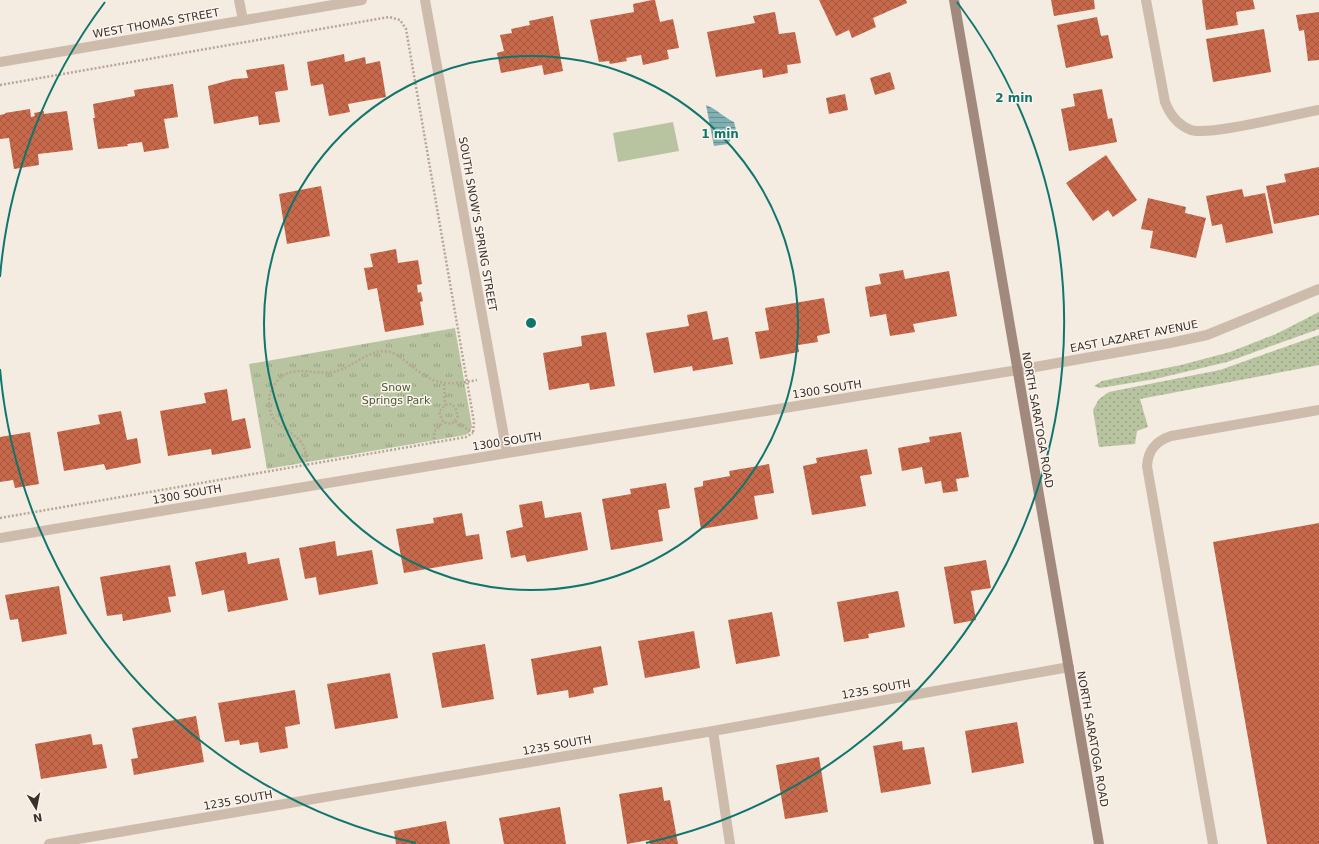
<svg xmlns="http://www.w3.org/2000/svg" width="1319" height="844" font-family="'DejaVu Sans',sans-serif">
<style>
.grass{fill:url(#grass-dots)}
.park{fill:url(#park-tufts)}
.garden{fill:#b8c4a0}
.water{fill:url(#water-rules)}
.building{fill:url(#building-cross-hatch)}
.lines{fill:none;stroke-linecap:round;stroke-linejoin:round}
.path{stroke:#b9a596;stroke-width:2.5;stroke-dasharray:2 2;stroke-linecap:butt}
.service{stroke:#cdbbac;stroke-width:10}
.minor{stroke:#cdbbac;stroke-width:10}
.tertiary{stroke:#cdbbac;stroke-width:10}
.secondary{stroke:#a18a7d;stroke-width:10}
.ring{fill:none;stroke:#0f766e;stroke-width:2}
.labels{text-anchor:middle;stroke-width:3;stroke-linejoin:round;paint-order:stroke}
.street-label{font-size:11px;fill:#3b302b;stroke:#fbf5ee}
.park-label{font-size:11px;fill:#4a5a2e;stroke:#fbf5ee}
.centre{fill:#0f766e;stroke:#fbf5ee;stroke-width:2}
.ring-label{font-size:12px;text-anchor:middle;font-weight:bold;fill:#0f766e;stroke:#fbf5ee;stroke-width:3;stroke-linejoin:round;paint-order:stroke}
</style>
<defs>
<pattern id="grass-dots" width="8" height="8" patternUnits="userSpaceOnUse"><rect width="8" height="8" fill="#b8c4a0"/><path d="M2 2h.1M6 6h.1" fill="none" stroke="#97a083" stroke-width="1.8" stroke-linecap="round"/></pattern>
<pattern id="park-tufts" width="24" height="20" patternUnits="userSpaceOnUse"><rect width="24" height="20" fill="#b8c4a0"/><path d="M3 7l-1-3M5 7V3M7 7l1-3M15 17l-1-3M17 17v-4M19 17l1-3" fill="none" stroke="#97a083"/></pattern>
<pattern id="water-rules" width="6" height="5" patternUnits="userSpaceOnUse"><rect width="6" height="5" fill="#7fb0b2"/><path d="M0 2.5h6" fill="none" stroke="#699091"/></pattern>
<pattern id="building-cross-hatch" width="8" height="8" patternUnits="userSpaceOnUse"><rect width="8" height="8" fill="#c8694b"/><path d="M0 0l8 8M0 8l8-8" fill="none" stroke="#a4573f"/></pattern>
</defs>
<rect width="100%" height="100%" fill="#f4ebe1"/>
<path class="grass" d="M 1319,312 L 1319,329 L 1227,362 L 1155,379 L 1100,388 L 1094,386 L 1102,381 L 1181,365 L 1230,352 L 1276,334 Z
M 1319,335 L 1319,365 L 1140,399 L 1148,427 L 1137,431 L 1135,444 L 1099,447 L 1093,410 L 1099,399 L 1109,392 L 1220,370 Z"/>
<path class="park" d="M 455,328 L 472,427 L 469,433 L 465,435 L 267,469 L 249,364 Z"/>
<path class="garden" d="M 673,122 L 679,151 L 618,162 L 613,133 Z"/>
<path class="water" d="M 706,105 C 717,109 723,117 734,122 L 736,130 L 728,144 L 714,146 Z"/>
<path class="building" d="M 652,0 L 655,0 L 660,22 L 673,19 L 679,48 L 667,50 L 669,59 L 643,65 L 641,55 L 626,58 L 627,61 L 610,64 L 609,61 L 599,62 L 590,20 L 634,12 L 633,4 Z
M 819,0 L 906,0 L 907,3 L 873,18 L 876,27 L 852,38 L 849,30 L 836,36 Z
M 1051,0 L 1094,0 L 1095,9 L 1054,16 Z
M 1202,0 L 1253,0 L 1255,9 L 1236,12 L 1238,25 L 1206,30 Z
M 775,12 L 779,34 L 795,32 L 801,63 L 787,65 L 788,73 L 763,78 L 762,69 L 716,77 L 707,32 L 755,23 L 753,16 Z
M 1319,12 L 1319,60 L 1308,61 L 1304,30 L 1299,31 L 1296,15 Z
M 553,16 L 563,71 L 544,75 L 542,65 L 501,73 L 497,53 L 504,51 L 500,35 L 512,33 L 511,29 L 530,25 L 529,21 Z
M 1097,17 L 1101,36 L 1108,35 L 1113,58 L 1066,68 L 1057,25 Z
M 1264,29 L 1271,72 L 1213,82 L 1206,39 Z
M 344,54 L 345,62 L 365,57 L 366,64 L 380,61 L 386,97 L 348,104 L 350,112 L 329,116 L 323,84 L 311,86 L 307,62 Z
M 284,64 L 288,90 L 275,92 L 280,122 L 259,125 L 258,116 L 214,124 L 208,86 L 234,79 L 248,78 L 246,70 Z
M 890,72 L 895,89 L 875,95 L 870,78 Z
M 173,84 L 178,117 L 164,119 L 169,148 L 144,152 L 142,142 L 127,144 L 128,146 L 98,149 L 93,118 L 95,118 L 93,104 L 135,96 L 134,90 Z
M 1102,89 L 1108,119 L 1112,118 L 1117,142 L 1069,151 L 1061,109 L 1075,106 L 1073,94 Z
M 845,94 L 848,110 L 829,114 L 826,98 Z
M 30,109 L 31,117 L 35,116 L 34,113 L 44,111 L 44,114 L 67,111 L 73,150 L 38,154 L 39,165 L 14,169 L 9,138 L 0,139 L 0,115 L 5,114 L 5,113 Z
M 1106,155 L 1137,200 L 1113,217 L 1108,210 L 1093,221 L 1066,183 Z
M 1319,167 L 1319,215 L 1274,224 L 1266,186 L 1286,182 L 1284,174 Z
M 321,186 L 330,236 L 287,244 L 279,194 Z
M 1242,189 L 1244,197 L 1265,193 L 1273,233 L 1226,243 L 1222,224 L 1212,226 L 1206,196 Z
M 1148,198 L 1186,207 L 1185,213 L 1206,218 L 1196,258 L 1150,248 L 1153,231 L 1141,229 Z
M 396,249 L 398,263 L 418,260 L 422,284 L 417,285 L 418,293 L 421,292 L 423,301 L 420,302 L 424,325 L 385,332 L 377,288 L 368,290 L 364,268 L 373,267 L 370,254 Z
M 903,270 L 905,279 L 949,271 L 957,316 L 913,324 L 915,332 L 890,336 L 886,314 L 870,317 L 865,287 L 881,284 L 879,274 Z
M 824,298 L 830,333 L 817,336 L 818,342 L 798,345 L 799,352 L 760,359 L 755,332 L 769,330 L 765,308 Z
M 707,311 L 713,340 L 728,337 L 733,364 L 693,371 L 692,366 L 654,373 L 646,333 L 689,326 L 687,315 Z
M 606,332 L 615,386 L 590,390 L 589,383 L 549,390 L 543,353 L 582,346 L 581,336 Z
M 227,389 L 232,421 L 245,418 L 251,448 L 212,455 L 211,449 L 168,456 L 160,411 L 206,403 L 204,393 Z
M 121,411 L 127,440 L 137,438 L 141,463 L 106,470 L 104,464 L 64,471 L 57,432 L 100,424 L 98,415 Z
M 30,432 L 39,484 L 15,488 L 13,480 L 0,482 L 0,437 Z
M 961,432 L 969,477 L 956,479 L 958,491 L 943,493 L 941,481 L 925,484 L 922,467 L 902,471 L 898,448 L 930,442 L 929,437 Z
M 867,449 L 872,474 L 860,476 L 866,506 L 812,515 L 803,466 L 817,463 L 816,458 Z
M 769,464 L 774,493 L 754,496 L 758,519 L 701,529 L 694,488 L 703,486 L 703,481 L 730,476 L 729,471 Z
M 666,483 L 670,508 L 658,510 L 663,541 L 611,550 L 602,499 L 631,494 L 630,489 Z
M 542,501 L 545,518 L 581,512 L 588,550 L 527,562 L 525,555 L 511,558 L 506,531 L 523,527 L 519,505 Z
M 462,513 L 466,536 L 479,534 L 483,559 L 404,573 L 396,529 L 434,523 L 433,518 Z
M 1319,523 L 1319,844 L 1267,844 L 1213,542 Z
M 335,541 L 337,556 L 372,550 L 378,584 L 319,595 L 316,577 L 305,579 L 299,548 Z
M 246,552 L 248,564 L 279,558 L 288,600 L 228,612 L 224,590 L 202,595 L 195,562 Z
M 986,560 L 991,588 L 971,591 L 976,620 L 954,624 L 944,567 Z
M 170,565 L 176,596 L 168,597 L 171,612 L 123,621 L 122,614 L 107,616 L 100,577 Z
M 59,586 L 67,634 L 22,642 L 18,619 L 10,620 L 5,595 Z
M 898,591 L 905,627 L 868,634 L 869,638 L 844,642 L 837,602 Z
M 772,612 L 780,656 L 736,664 L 728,620 Z
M 694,631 L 700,668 L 645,678 L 638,641 Z
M 485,644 L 494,699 L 442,708 L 432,653 Z
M 601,646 L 608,685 L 593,688 L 594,693 L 569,698 L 568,690 L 537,695 L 531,659 Z
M 390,673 L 398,718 L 335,729 L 327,684 Z
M 295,690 L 300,724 L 285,727 L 288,748 L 260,753 L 258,742 L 240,745 L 239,740 L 225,742 L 218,703 Z
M 196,716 L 204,762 L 134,775 L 131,759 L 138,758 L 132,728 Z
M 1017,722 L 1024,763 L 972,773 L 965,731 Z
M 91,734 L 93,745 L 102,744 L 107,768 L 41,779 L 35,744 Z
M 902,741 L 903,750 L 924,747 L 931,784 L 881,793 L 873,746 Z
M 819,757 L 828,812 L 785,819 L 776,765 Z
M 662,787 L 664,801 L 670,800 L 678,844 L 650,844 L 649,840 L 627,844 L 619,794 Z
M 560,807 L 566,844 L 504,844 L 499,818 Z
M 446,821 L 450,844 L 396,844 L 394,831 Z"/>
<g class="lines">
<path class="path" d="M 0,85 L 389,17 L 400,20 L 406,29 L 474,422 L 473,433
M 444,384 L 445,405
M 455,421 L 458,416 L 455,407 L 451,404 L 445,405 L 439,412 L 443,422 L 451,424 L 455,421 L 473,433
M 434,443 L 434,432 L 443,422
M 308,465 C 306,458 306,448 301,442 C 288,426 269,427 269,401 C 269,391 276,379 286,374 C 301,367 320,376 337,371 C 353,367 371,347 390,352 C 397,354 404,360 410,365 C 435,385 446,386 477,380
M 0,518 L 466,437 L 473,433"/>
<path class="service" d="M 1213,844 L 1147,466 C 1148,450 1156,441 1171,436 L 1319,410"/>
<path class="minor" d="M 239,0 L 243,20
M 425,0 L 507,453
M 1146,0 L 1165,102 C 1170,115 1178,125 1191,130 C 1210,136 1295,114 1319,110
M 0,62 L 362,0
M 0,538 L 507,453 L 1018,370
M 713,731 L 730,844
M 49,844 L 713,731 L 1069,667"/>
<path class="tertiary" d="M 1018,370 L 1170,343 L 1207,335 L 1319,289"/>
<path class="secondary" d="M 954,0 L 1099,844"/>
</g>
<g class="ring">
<circle cx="531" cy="323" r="267"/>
<path d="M416 843A533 533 0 0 1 0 369M0 277A533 533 0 0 1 105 2M957 2A533 533 0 0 1 646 843"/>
</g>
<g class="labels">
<g class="street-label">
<text transform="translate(156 23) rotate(-10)" y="4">WEST THOMAS STREET</text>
<text transform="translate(478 224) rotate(80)" y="4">SOUTH SNOW'S SPRING STREET</text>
<text transform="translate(1134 336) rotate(-11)" y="4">EAST LAZARET AVENUE</text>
<text transform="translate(827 389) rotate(-9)" y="4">1300 SOUTH</text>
<text transform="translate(1038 420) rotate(80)" y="4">NORTH SARATOGA ROAD</text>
<text transform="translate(507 441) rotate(-9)" y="4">1300 SOUTH</text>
<text transform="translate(187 494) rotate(-10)" y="4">1300 SOUTH</text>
<text transform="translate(876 689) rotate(-10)" y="4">1235 SOUTH</text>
<text transform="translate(1093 739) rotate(80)" y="4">NORTH SARATOGA ROAD</text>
<text transform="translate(557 745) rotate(-10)" y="4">1235 SOUTH</text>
<text transform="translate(238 800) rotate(-10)" y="4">1235 SOUTH</text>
</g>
<g class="park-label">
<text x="396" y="391">Snow<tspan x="396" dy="13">Springs Park</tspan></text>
</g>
</g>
<circle cx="531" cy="323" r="6" class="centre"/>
<g class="ring-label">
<text x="1014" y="102">2 min</text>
<text x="720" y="138">1 min</text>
</g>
<g transform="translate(36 808) rotate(170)" stroke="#fbf5ee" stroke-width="3" paint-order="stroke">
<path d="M0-3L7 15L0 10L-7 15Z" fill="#3b302b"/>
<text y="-6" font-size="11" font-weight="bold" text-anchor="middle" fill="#3b302b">N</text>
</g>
</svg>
